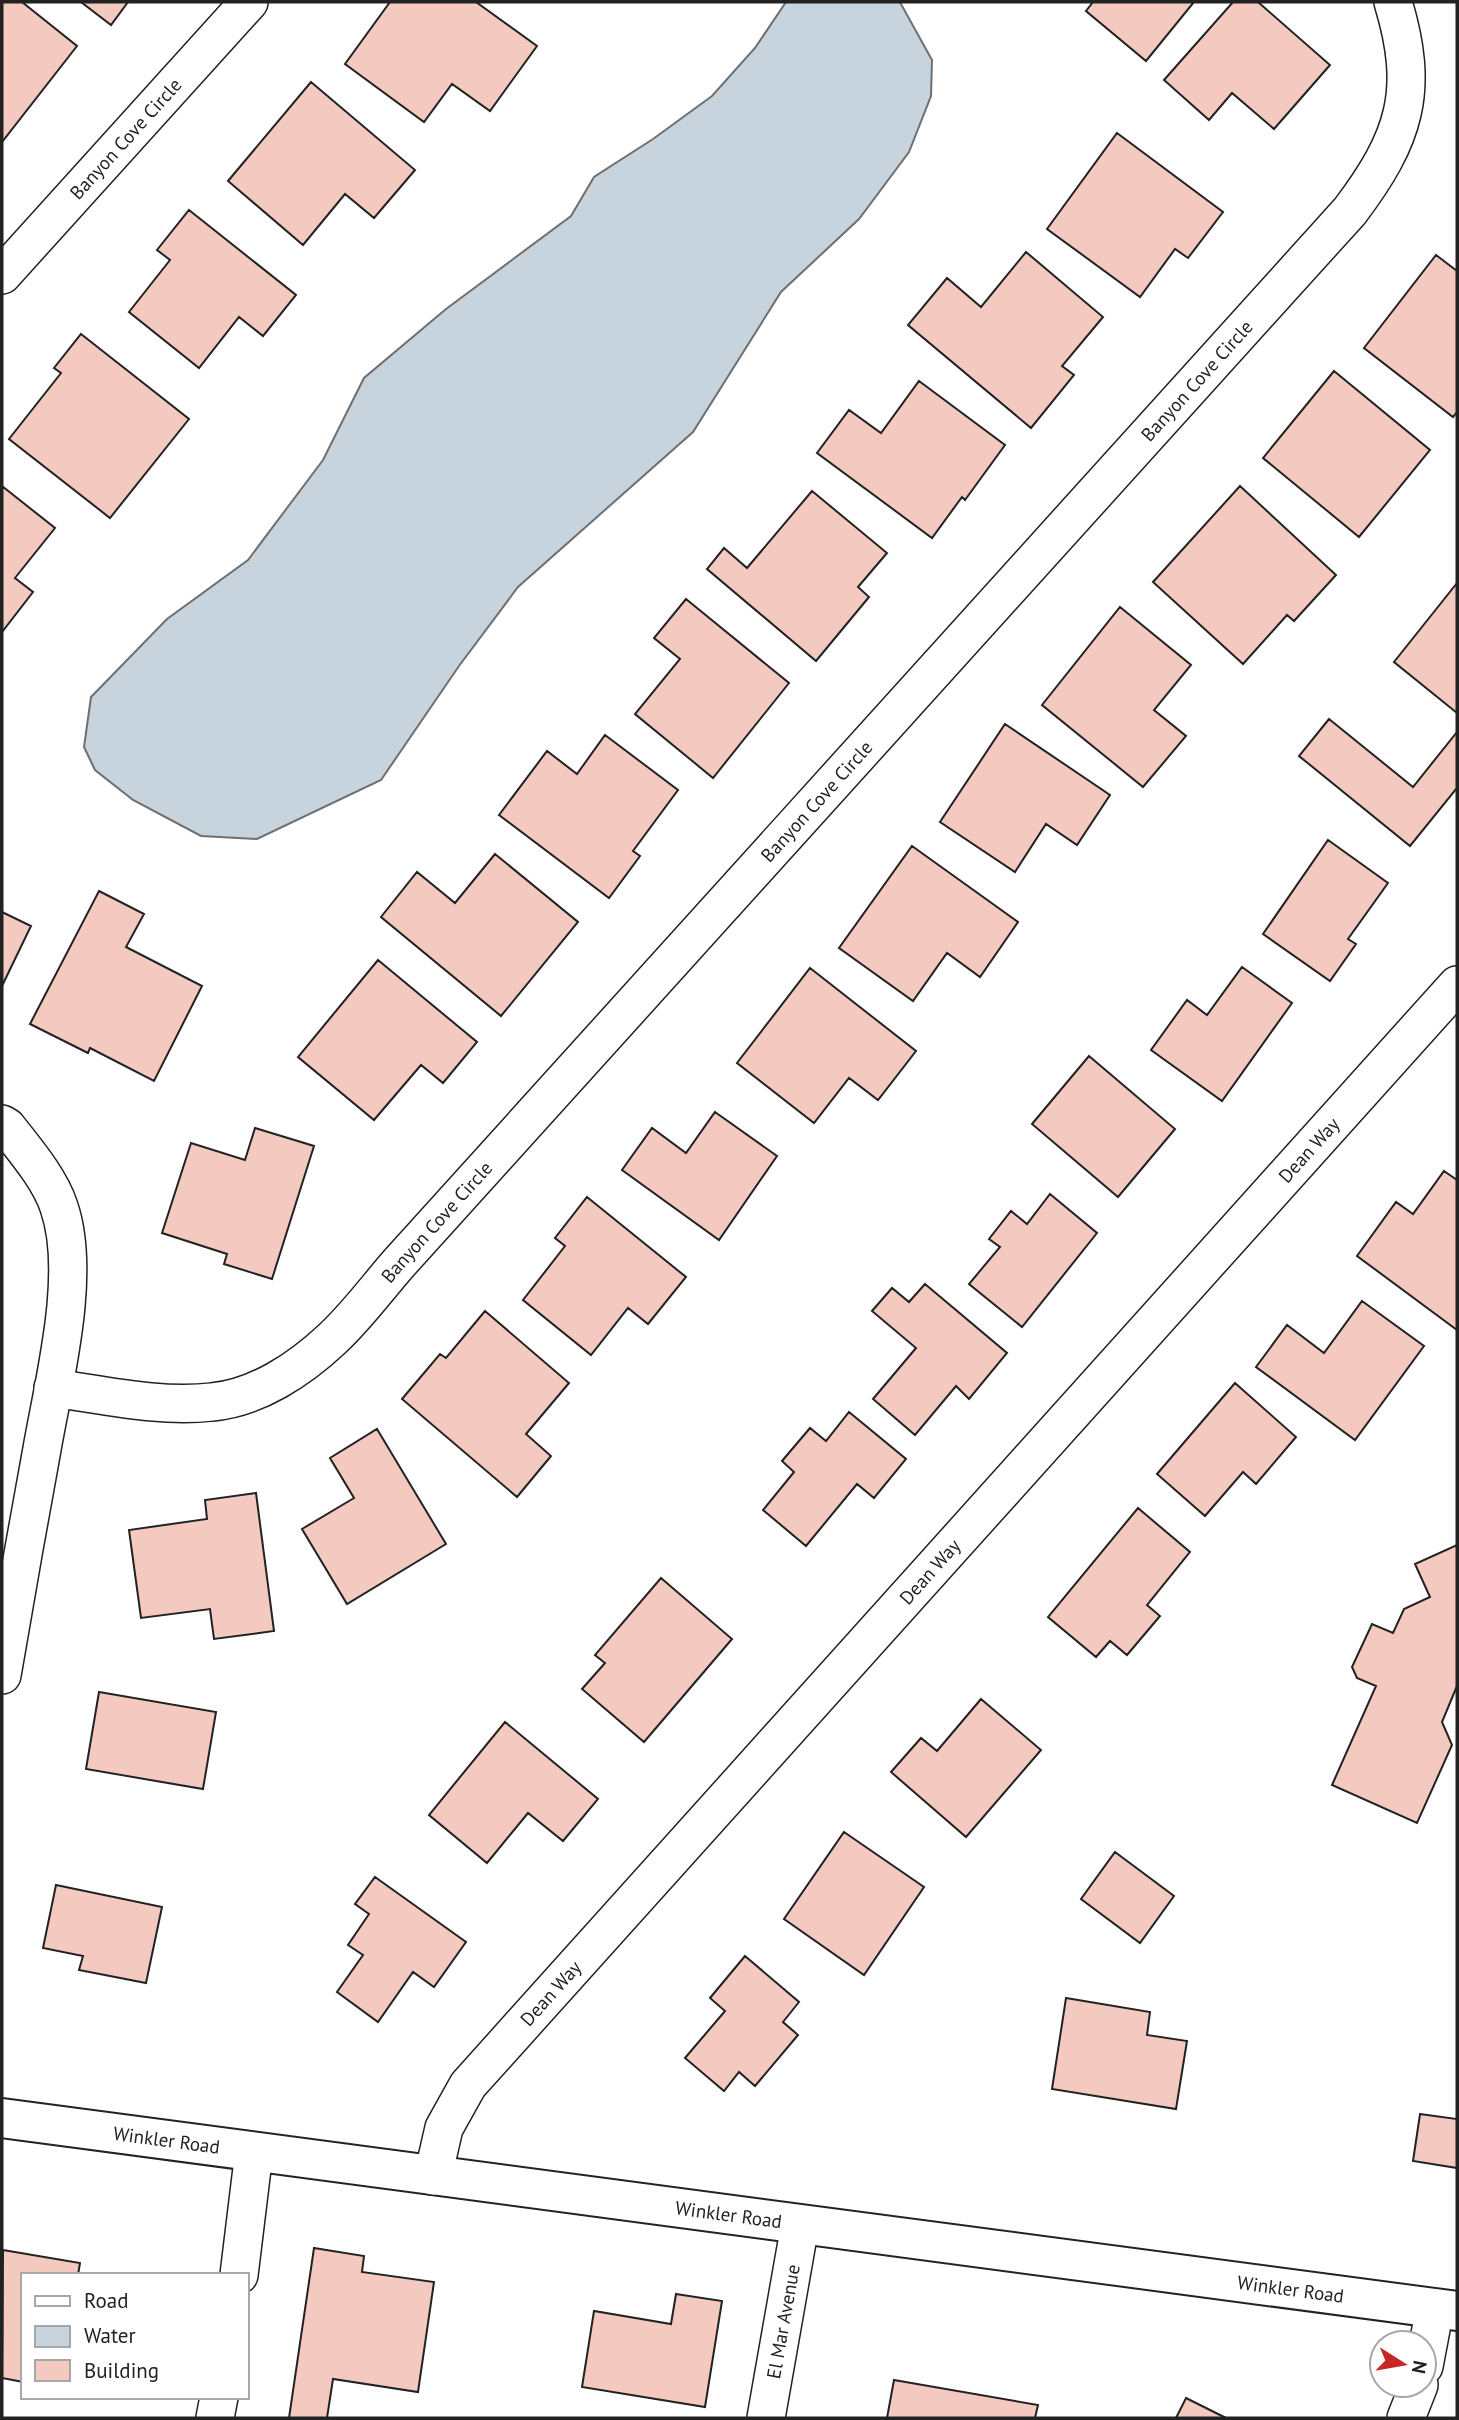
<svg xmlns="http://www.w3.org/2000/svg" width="1459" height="2420" font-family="'PT Sans',sans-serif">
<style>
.water{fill:#c7d3dd;stroke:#6f6f6f;stroke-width:2}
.building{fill:#f3c9c0;stroke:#222;stroke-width:2}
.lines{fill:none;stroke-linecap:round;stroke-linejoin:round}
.minor-casing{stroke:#222;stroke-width:40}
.tertiary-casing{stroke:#222;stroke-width:42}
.minor{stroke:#fff;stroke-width:37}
.tertiary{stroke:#fff;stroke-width:38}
.labels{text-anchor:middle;stroke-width:5;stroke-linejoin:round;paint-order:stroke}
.street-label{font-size:19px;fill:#222;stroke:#fff}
</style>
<rect width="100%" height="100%" fill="#fff"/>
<path class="water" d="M 786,2 L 899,2 L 901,4 L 932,60 L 931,96 L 909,152 L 859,219 L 781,292 L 693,432 L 518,587 L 459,666 L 381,780 L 257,839 L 201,836 L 133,800 L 95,770 L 84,747 L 91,697 L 167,619 L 248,560 L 323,460 L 364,378 L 446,309 L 571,216 L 594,177 L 653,139 L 712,96 L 755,48 Z"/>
<path class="building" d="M 2,2 L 22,2 L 77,46 L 2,142 Z
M 81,2 L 128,2 L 111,25 Z
M 390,2 L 476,2 L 537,46 L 490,111 L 452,84 L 424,122 L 345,64 Z
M 1093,2 L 1194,2 L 1146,61 L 1086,11 Z
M 1233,2 L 1258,2 L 1330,65 L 1274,129 L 1232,93 L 1209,120 L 1164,80 Z
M 311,82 L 415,170 L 374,218 L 345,194 L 303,245 L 228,181 Z
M 1117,133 L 1223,212 L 1188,258 L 1175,249 L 1140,297 L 1047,229 Z
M 189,210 L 296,295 L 263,336 L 239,317 L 199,368 L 129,312 L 170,260 L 157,250 Z
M 1026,252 L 1103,317 L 1062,366 L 1074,375 L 1031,428 L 908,325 L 947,278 L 981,307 Z
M 1436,255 L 1457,271 L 1457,412 L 1453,417 L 1364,348 Z
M 81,334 L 189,419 L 110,518 L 9,439 L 61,373 L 54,368 Z
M 1334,371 L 1430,450 L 1359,537 L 1263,458 Z
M 919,381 L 1005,445 L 965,500 L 962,497 L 932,538 L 817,453 L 849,410 L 881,433 Z
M 2,486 L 55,528 L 15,578 L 33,592 L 2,632 Z
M 1240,486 L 1336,575 L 1294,621 L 1287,615 L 1243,664 L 1153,582 Z
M 812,491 L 887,553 L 858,587 L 869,597 L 816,661 L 707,569 L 724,548 L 747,568 Z
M 1457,583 L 1457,713 L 1394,662 Z
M 686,599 L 789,683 L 713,778 L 635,714 L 680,659 L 654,638 Z
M 1120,607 L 1191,665 L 1154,710 L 1186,736 L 1143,787 L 1042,705 Z
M 1329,719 L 1413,787 L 1457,732 L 1457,788 L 1410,846 L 1299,756 Z
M 1005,724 L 1110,795 L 1077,845 L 1046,824 L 1015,872 L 940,822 Z
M 605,735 L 678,790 L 633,851 L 640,856 L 609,898 L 499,815 L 547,751 L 577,774 Z
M 1328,840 L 1388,883 L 1348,939 L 1356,944 L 1330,981 L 1263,934 Z
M 912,846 L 1018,922 L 980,977 L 947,953 L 913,1001 L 839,948 Z
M 495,854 L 578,922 L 501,1016 L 381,917 L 417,872 L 455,903 Z
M 99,891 L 144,914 L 126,947 L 202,986 L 154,1081 L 90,1048 L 88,1053 L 30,1024 Z
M 2,912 L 31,926 L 2,986 Z
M 378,960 L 477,1042 L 443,1083 L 421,1065 L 374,1120 L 298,1057 Z
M 1242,967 L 1292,1003 L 1222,1101 L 1151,1050 L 1187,1000 L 1207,1015 Z
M 810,968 L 916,1051 L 878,1100 L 849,1078 L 814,1123 L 737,1063 Z
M 1089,1056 L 1175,1129 L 1118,1197 L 1032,1124 Z
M 715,1112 L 777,1156 L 719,1240 L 622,1170 L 652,1128 L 686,1153 Z
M 255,1128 L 314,1146 L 272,1279 L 224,1264 L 227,1254 L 162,1233 L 191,1143 L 245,1160 Z
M 1444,1171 L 1457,1180 L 1457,1330 L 1357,1256 L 1396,1202 L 1413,1214 Z
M 1050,1194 L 1097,1233 L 1022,1327 L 969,1284 L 1000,1247 L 989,1239 L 1011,1211 L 1027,1224 Z
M 587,1197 L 686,1277 L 648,1324 L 628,1308 L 591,1355 L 523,1300 L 565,1246 L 555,1238 Z
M 925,1284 L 1007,1353 L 969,1399 L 956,1386 L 915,1435 L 873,1399 L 916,1348 L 872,1311 L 892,1288 L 909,1302 Z
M 1362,1301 L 1424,1346 L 1355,1440 L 1256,1367 L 1287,1325 L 1324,1353 Z
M 485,1311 L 569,1383 L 526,1434 L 551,1456 L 517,1497 L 402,1399 L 440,1354 L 446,1358 Z
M 1235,1383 L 1296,1437 L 1256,1484 L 1243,1472 L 1205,1516 L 1157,1474 Z
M 849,1412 L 906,1459 L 874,1498 L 857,1484 L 806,1546 L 763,1510 L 794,1472 L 782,1461 L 810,1428 L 826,1441 Z
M 377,1429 L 446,1544 L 347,1604 L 302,1529 L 354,1498 L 330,1458 Z
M 256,1493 L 274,1631 L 214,1639 L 210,1609 L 141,1618 L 129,1530 L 207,1519 L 205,1500 Z
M 1138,1508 L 1190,1552 L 1147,1605 L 1160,1616 L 1127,1655 L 1110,1641 L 1096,1657 L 1048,1617 Z
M 1457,1545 L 1457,1686 L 1442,1722 L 1452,1745 L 1417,1823 L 1332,1785 L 1376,1686 L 1357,1678 L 1352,1667 L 1372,1624 L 1393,1633 L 1404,1609 L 1430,1597 L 1415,1564 Z
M 661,1578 L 732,1639 L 644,1742 L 582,1689 L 605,1663 L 595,1655 Z
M 99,1692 L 216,1712 L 203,1789 L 86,1769 Z
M 981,1699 L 1041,1750 L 966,1837 L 891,1772 L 921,1738 L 937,1751 Z
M 505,1722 L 598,1799 L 563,1841 L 528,1813 L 487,1863 L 429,1815 Z
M 844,1832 L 924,1887 L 864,1975 L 784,1919 Z
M 1115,1852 L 1174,1896 L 1140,1943 L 1081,1899 Z
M 375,1877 L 466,1942 L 434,1987 L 413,1972 L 378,2022 L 337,1992 L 363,1955 L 348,1945 L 369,1914 L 355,1904 Z
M 56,1885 L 162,1907 L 146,1983 L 79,1970 L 83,1956 L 43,1948 Z
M 745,1956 L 799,2002 L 783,2022 L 798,2035 L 755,2086 L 739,2072 L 724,2091 L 685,2058 L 725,2011 L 710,1998 Z
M 1066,1998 L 1150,2012 L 1147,2035 L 1187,2041 L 1176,2109 L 1052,2089 Z
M 1420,2114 L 1457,2119 L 1457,2168 L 1413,2161 Z
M 314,2248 L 364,2256 L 362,2272 L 434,2282 L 418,2392 L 333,2379 L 327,2418 L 289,2418 Z
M 3,2250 L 80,2263 L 78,2275 L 23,2275 L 23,2382 L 2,2378 Z
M 676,2294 L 722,2301 L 705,2407 L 582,2387 L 594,2311 L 671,2324 Z
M 894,2380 L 1038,2405 L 1035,2418 L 887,2418 Z
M 1186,2398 L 1226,2418 L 1176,2418 Z"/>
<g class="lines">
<defs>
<g id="minor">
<path id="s1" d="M 2,275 L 249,2"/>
<path d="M 2,1124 L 7,1127 C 25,1150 50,1179 59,1207 C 82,1274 54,1380 42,1449 C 28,1524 15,1600 2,1675"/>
<path id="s2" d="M 53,1388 C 105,1395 159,1408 212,1402 C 257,1398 300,1369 332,1339 C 357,1316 377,1288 399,1263 L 1350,211 C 1405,138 1420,91 1393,2"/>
<path id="s3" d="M 433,2176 L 444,2128 L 468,2085 L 1457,985"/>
<path d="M 239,2275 L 254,2152"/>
<path d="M 1424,2366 L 1435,2308"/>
<path d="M 215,2418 L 219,2397"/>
<path id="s4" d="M 766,2418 L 800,2225"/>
<path d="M 1406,2418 L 1419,2385"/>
</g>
<g id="tertiary">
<path id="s5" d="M 2,2118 L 1457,2311"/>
</g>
</defs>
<use href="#minor" class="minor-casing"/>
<use href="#tertiary" class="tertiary-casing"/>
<use href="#minor" class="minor"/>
<use href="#tertiary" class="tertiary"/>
</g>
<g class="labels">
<g class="street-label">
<text dy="7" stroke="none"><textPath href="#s1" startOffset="184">Banyon Cove Circle</textPath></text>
<text dy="7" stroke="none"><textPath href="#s2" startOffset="1589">Banyon Cove Circle</textPath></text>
<text dy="7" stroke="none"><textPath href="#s2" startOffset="1022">Banyon Cove Circle</textPath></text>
<text dy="7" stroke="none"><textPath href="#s3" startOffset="1356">Dean Way</textPath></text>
<text dy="7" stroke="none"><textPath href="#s2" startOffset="455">Banyon Cove Circle</textPath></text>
<text dy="7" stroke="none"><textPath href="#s3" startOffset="789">Dean Way</textPath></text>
<text dy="7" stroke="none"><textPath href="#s3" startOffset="222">Dean Way</textPath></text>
<text dy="7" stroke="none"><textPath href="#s5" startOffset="166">Winkler Road</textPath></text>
<text dy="7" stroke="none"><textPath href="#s5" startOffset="733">Winkler Road</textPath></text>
<text dy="7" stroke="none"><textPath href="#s5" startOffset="1300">Winkler Road</textPath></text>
<text dy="7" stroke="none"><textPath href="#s4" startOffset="98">El Mar Avenue</textPath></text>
</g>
</g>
<rect width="1459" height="2420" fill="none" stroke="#222222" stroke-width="7"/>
<rect x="21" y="2273" width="228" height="126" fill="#ffffff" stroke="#a7a7a7" stroke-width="2"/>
<rect x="35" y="2296" width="35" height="10" fill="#ffffff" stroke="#a7a7a7" stroke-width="2"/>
<text x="84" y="2308" font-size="21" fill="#222222">Road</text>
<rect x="35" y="2326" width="35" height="21" fill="#c7d3dd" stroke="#a7a7a7" stroke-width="2"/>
<text x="84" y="2343" font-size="21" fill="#222222">Water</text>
<rect x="35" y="2360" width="35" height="21" fill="#f3c9c0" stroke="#a7a7a7" stroke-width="2"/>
<text x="84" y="2378" font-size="21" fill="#222222">Building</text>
<g transform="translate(1403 2364) rotate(101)"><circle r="33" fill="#ffffff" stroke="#a7a7a7" stroke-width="2"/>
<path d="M0-5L12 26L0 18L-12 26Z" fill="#c62828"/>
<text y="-10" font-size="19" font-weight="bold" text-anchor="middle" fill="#222222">N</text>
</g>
</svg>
